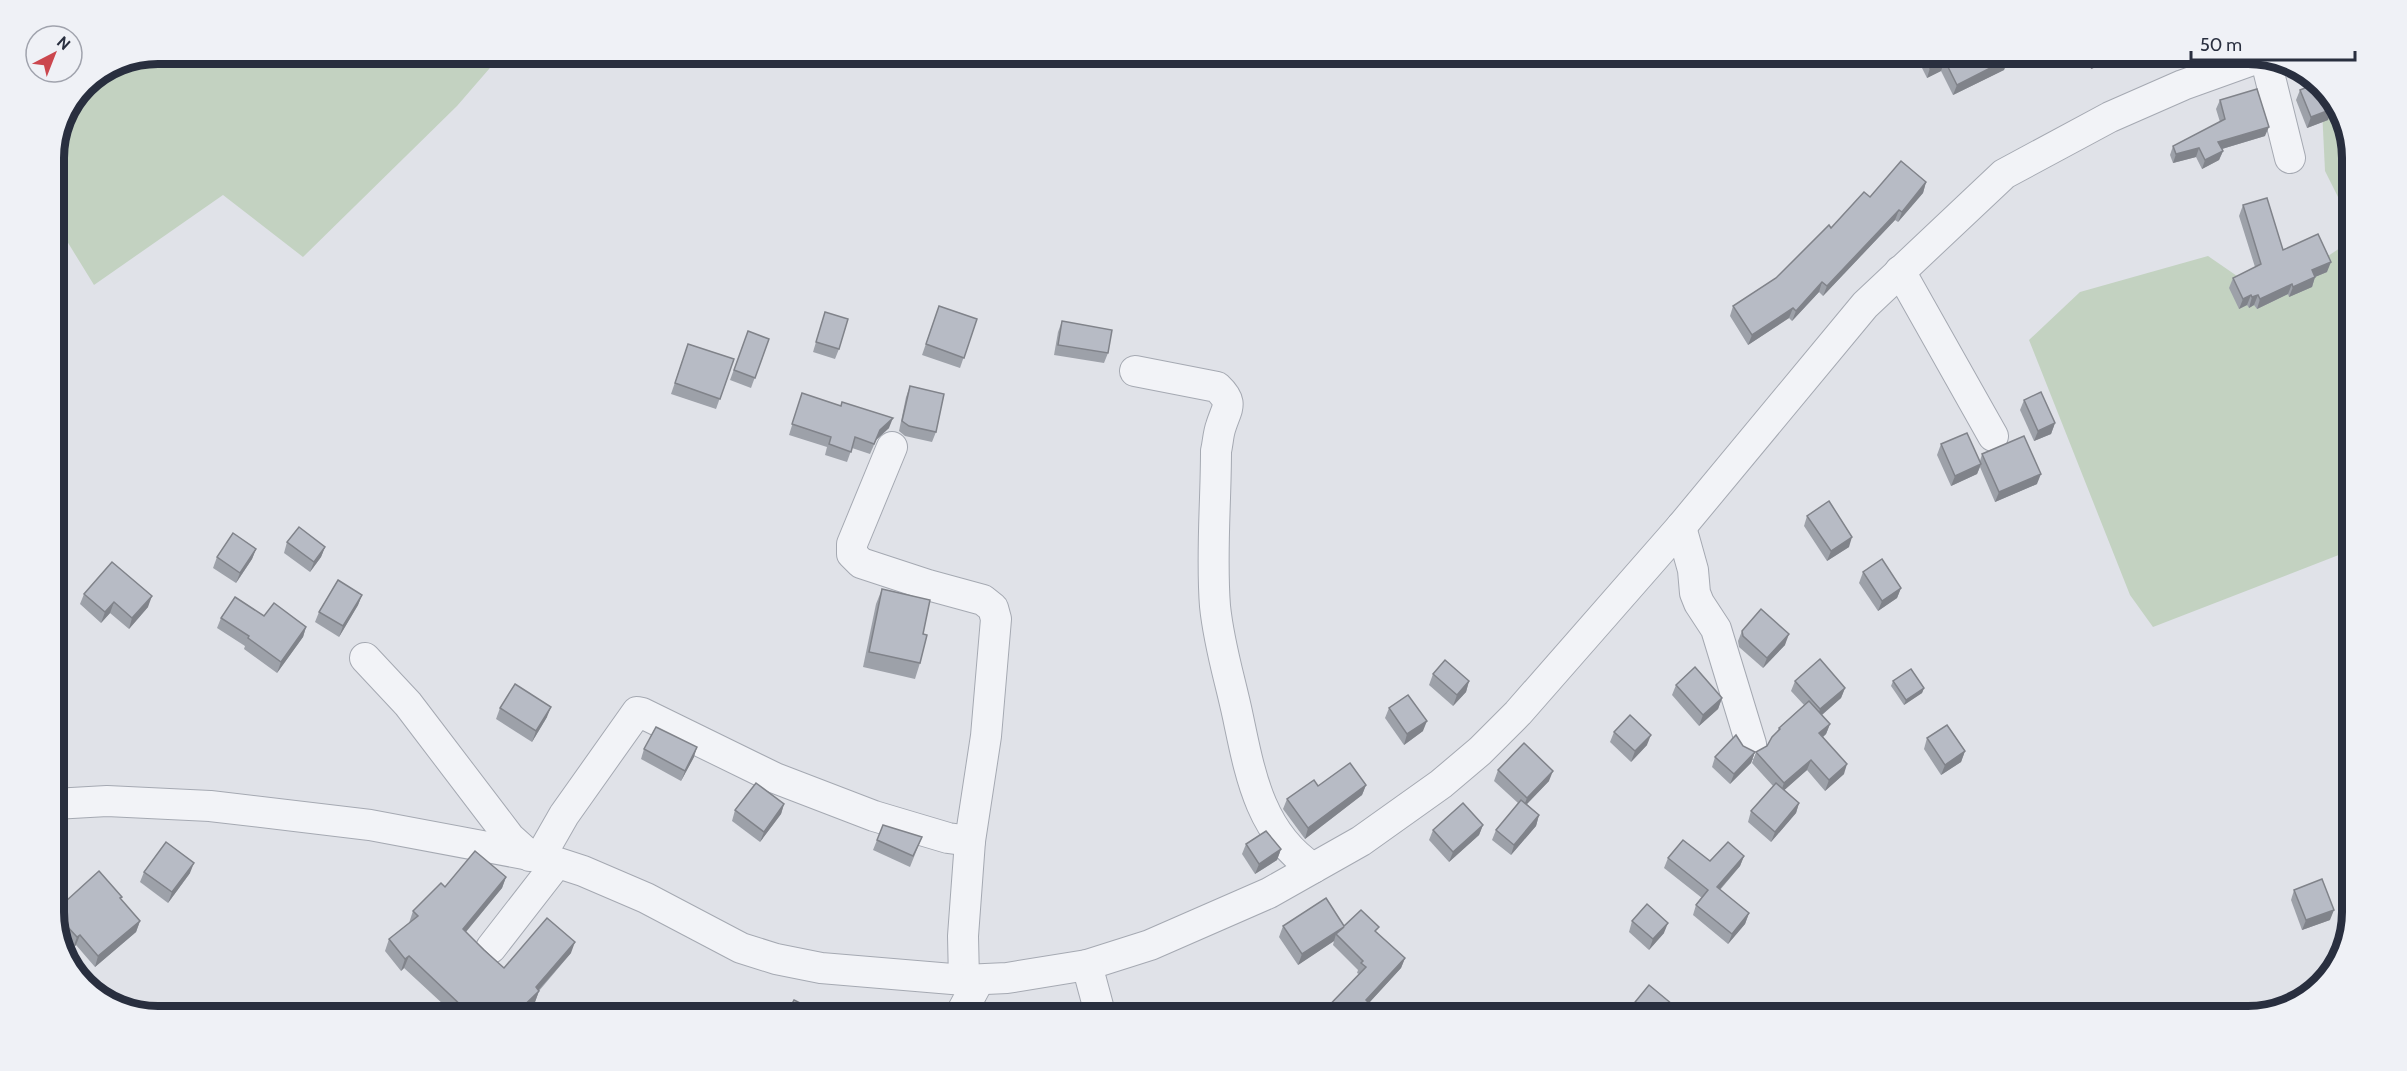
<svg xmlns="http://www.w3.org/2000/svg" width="2407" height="1071" font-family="Cabin,sans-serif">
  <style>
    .green { fill: #c3d2c1 }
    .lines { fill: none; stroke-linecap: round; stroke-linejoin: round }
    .minor-casing { stroke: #a5a9b2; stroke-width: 32 }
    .minor { stroke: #f2f3f7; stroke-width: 30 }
    .wall { fill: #9da1a9 }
    .shaded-wall { fill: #80838a }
    .building { fill: #b7bbc5; stroke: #80838a; stroke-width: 1.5 }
    .rim { fill: none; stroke: #292f3f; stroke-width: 8 }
  </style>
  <rect width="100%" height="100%" fill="#e0e2e8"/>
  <g class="green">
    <polygon points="159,54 502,54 457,106 303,257 223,195 94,285 54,220 54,152 85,84 119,62"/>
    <polygon points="2322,109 2340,116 2353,152 2352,225 2325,171"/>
    <polygon points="2352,240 2349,551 2153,627 2130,595 2029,340 2080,292 2208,256 2253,287 2307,270"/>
  </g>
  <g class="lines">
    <defs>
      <g id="minor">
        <polyline points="2265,57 2290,158"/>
        <polyline points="1900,271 1993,436"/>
        <path d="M1135,371L1217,387C1234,403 1227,407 1221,426C1218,434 1218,443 1216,451C1216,502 1211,555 1215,606C1219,646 1230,679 1238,717C1250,774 1260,833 1313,868"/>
        <polyline points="892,447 852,544 852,554 861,563 928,585 983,600 993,608 996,619 986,736 970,841 963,936 964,980"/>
        <polyline points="1681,527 1693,570 1695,593 1699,603 1716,629 1751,744"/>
        <polyline points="365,658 408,704 510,838 530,856"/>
        <polyline points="54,804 107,801 210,806 370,825 540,857 583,871 646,898 741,948 776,959 821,968 964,980 1007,978 1087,965 1150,945 1269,893 1361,841 1441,784 1480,751 1518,713 1681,527 1865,305 2004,174 2110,117 2183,85 2261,57"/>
        <polyline points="540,857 564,815 637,712 642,713 775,778 874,816 948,838 970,841"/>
        <polyline points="491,948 557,863"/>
        <polyline points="1087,965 1101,1017"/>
        <polyline points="959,1017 979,980"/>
      </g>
    </defs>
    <use href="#minor" class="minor-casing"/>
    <use href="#minor" class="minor"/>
  </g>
  <g class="wall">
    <polygon points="1915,54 2005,54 2008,59 2004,70 1953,95 1941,71 1927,78"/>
    <polygon points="2085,54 2122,54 2121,57 2091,69"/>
    <polygon points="2300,90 2328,120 2307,128 2296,100"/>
    <polygon points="2220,100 2265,136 2222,149 2223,151 2219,160 2202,169 2196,157 2173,163 2170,155 2173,146 2220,122 2216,109"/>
    <polygon points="1926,182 1923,193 1898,222 1895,220 1823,296 1819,292 1792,321 1789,318 1748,345 1730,316 1733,306 1776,278 1831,228 1870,197"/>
    <polygon points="2243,205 2283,250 2327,272 2315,277 2312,287 2289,297 2288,294 2257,309 2254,305 2249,308 2247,305 2239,309 2229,288 2233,278 2255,267 2239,216"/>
    <polygon points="939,306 977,319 960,368 922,355"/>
    <polygon points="825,312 839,349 835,359 813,352"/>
    <polygon points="1062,321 1108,353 1104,363 1054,355 1058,332"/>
    <polygon points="748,331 769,339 751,388 730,380"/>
    <polygon points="688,344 734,359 716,409 671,394"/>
    <polygon points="910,386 936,432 932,442 905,436 899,431 906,397"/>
    <polygon points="802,393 889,428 876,440 870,454 852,448 847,462 825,455 827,447 789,435"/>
    <polygon points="2024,400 2055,423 2051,434 2034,441 2020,410"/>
    <polygon points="1941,444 1980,461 1982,454 2037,484 1995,502 1980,467 1977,474 1951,486 1937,455"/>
    <polygon points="1807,516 1849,547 1827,561 1804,526"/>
    <polygon points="287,542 325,547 321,557 310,572 284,553"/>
    <polygon points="256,549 252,559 236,583 213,568 217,557"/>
    <polygon points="1863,572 1901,588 1897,598 1878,611 1859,583"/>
    <polygon points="882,589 923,634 920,663 915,679 863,667 876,604"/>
    <polygon points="84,594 148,607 129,629 110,613 101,623 80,604"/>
    <polygon points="362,595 358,605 339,637 315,622 319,612"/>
    <polygon points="264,616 306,627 303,637 277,673 244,649 245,646 217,628 221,618"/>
    <polygon points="1742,631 1785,645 1763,668 1739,647 1738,641"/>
    <polygon points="1433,674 1469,681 1466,692 1453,706 1429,685"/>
    <polygon points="1795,681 1845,688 1841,698 1822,715 1830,724 1826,734 1823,737 1844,774 1825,791 1807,770 1784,790 1799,803 1796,813 1771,842 1748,822 1751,811 1773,786 1752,763 1756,752 1767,746 1777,732 1779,728 1804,705 1791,691"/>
    <polygon points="1893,681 1924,688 1922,693 1904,705 1891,686"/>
    <polygon points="1676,685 1722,698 1718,709 1699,726 1672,695"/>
    <polygon points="500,708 547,717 532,742 496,719"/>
    <polygon points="1389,708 1423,731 1404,745 1385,718"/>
    <polygon points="1614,732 1647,745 1631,762 1610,742"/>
    <polygon points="1927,738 1965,751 1961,762 1941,775 1924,749"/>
    <polygon points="644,749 694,757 681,781 641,759"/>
    <polygon points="1755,752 1751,763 1730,784 1712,767 1715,757"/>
    <polygon points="1498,770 1549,781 1527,804 1539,815 1536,826 1511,855 1492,840 1496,830 1518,803 1494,781"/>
    <polygon points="1366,785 1362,795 1305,839 1283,809 1287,799 1318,786"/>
    <polygon points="784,804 781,814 760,842 732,821 735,810"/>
    <polygon points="1483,825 1479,835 1449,862 1429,840 1433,830"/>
    <polygon points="922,837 910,867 873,850 877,840"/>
    <polygon points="1246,844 1281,849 1277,860 1255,874 1242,854"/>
    <polygon points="1744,856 1740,866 1720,890 1749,913 1745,924 1728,944 1693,915 1696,905 1702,898 1664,868 1668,858 1710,861"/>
    <polygon points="144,872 190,873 168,903 140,882"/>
    <polygon points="506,877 502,888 466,932 504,968 571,953 539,991 535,1002 520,1017 457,1017 404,968 401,971 385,951 389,939 409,923 413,911 445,887"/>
    <polygon points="2294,890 2330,920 2302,930 2291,900"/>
    <polygon points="121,900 140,921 136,932 95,967 76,945 73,948 59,932 54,919 54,912"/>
    <polygon points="1632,921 1664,933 1649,950 1629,932"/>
    <polygon points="1283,926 1344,926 1377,933 1405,958 1401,968 1368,1004 1365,1013 1361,1017 1318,1017 1359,974 1357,973 1358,970 1333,945 1334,941 1298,965 1279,937"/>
    <polygon points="1678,1009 1675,1017 1625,1017 1627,1012"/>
  </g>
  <g class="shaded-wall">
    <polygon points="2107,54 2122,54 2121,57 2091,69 2095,59"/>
    <polygon points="2008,59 2004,70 1953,95 1957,85"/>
    <polygon points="1945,61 1941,71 1927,78 1930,68"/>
    <polygon points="2332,109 2328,120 2307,128 2311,117"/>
    <polygon points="2269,127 2265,136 2215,151 2218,142"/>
    <polygon points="2199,148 2196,157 2173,163 2176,154"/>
    <polygon points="2223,151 2219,160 2202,169 2205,160"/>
    <polygon points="1926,182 1923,193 1898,222 1902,212"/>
    <polygon points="1899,210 1895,220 1823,296 1827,286"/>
    <polygon points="2331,262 2327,272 2315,277 2312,287 2289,297 2293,287 2312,270"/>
    <polygon points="1822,282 1819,292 1792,321 1796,311"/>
    <polygon points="2292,284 2288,294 2257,309 2260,299"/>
    <polygon points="2251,295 2247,305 2239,309 2243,299"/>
    <polygon points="2258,295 2254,305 2249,308 2252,297"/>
    <polygon points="1793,308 1789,318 1748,345 1752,335"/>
    <polygon points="893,418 889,428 876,440 870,454 880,430"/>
    <polygon points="2055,423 2051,434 2034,441 2038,431"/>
    <polygon points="1981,464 1977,474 1951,486 1955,476"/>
    <polygon points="2041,474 2037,484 1995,502 1999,492"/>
    <polygon points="1852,537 1849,547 1827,561 1831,551"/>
    <polygon points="325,547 321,557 310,572 314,562"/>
    <polygon points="256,549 252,559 236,583 240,573"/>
    <polygon points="1901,588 1897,598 1878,611 1882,601"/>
    <polygon points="362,595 358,605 339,637 343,626"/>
    <polygon points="152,596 148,607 129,629 132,618"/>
    <polygon points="114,602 110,613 101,623 105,612"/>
    <polygon points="306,627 303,637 277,673 281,662"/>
    <polygon points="1789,634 1785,645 1763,668 1767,658"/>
    <polygon points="1469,681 1466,692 1453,706 1457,695"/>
    <polygon points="1845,688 1841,698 1817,719 1820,709"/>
    <polygon points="1924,688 1922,693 1904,705 1906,700"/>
    <polygon points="1722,698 1718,709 1699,726 1703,715"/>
    <polygon points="551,707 547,717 532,742 536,731"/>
    <polygon points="1427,721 1423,731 1404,745 1407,734"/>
    <polygon points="1830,724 1826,734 1816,743 1819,733"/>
    <polygon points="1651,735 1647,745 1631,762 1635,751"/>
    <polygon points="697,747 694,757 681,781 685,771"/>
    <polygon points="1965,751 1961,762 1941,775 1945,765"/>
    <polygon points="1755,752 1751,763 1730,784 1734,774"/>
    <polygon points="1811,760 1807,770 1780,794 1784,783"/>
    <polygon points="1847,764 1844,774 1825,791 1829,780"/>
    <polygon points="1553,771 1549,781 1523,808 1527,798"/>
    <polygon points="1366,785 1362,795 1305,839 1308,828"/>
    <polygon points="1799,803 1796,813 1771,842 1775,832"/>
    <polygon points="784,804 781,814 760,842 764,832"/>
    <polygon points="1539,815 1536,826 1511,855 1514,845"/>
    <polygon points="1483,825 1479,835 1449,862 1453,852"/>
    <polygon points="1281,849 1277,860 1255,874 1259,864"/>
    <polygon points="1744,856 1740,866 1713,897 1717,887"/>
    <polygon points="194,863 190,873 168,903 172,892"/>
    <polygon points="506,877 502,888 459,940 463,929"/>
    <polygon points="2334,910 2330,920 2302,930 2306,920"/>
    <polygon points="1749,913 1745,924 1728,944 1732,934"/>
    <polygon points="140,921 136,932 95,967 98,956"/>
    <polygon points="1668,923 1664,933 1649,950 1653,939"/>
    <polygon points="1344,927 1336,934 1334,941 1298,965 1302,954"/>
    <polygon points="80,935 76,945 73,948 77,937"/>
    <polygon points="575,942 571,953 535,994 539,991 535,1002 520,1017 512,1017 536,987"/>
    <polygon points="409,956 404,968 401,971 405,959"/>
    <polygon points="1405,958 1401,968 1368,1004 1365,1013 1361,1017 1355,1017 1366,1000"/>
  </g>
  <g class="building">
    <polygon points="1924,54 2005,54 2008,59 1957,85 1945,61 1930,68"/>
    <polygon points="2093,54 2107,54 2095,59"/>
    <polygon points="2315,84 2325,92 2332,109 2311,117 2300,90"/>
    <polygon points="2257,89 2269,127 2218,142 2223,151 2205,160 2199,148 2176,154 2173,146 2225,119 2220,100"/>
    <polygon points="1901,161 1926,182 1902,212 1899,210 1827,286 1822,282 1796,311 1793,308 1752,335 1733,306 1776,278 1829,225 1831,228 1864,192 1870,197"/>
    <polygon points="2267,198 2283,250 2318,234 2331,262 2312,270 2315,277 2293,287 2292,284 2260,299 2258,295 2252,297 2251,295 2243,299 2233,278 2261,264 2243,205"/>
    <polygon points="939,306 977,319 964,358 926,344"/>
    <polygon points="825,312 848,319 839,349 816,342"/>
    <polygon points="1062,321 1112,330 1108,353 1058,345"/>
    <polygon points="748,331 769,339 755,378 734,370"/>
    <polygon points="688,344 734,359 720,399 675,383"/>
    <polygon points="910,386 944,394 936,432 909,426 902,421"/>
    <polygon points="2041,392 2055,423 2038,431 2024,400"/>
    <polygon points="802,393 841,406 842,402 893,418 880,430 874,444 855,437 851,452 829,444 831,437 792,424"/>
    <polygon points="1967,433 1981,464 1955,476 1941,444"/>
    <polygon points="2024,436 2041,474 1999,492 1982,454"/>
    <polygon points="1829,501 1852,537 1831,551 1807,516"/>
    <polygon points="299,527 325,547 314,562 287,542"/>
    <polygon points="233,533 256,549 240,573 217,557"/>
    <polygon points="1882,559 1901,588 1882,601 1863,572"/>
    <polygon points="112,562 152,596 132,618 114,602 105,612 84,594"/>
    <polygon points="338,580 362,595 343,626 319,612"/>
    <polygon points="882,589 930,600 923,634 927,635 920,663 869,652"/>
    <polygon points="235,597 264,616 274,603 306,627 281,662 248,638 249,636 221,618"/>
    <polygon points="1761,609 1789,634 1767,658 1743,636 1742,631"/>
    <polygon points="1820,659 1845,688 1820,709 1795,681"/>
    <polygon points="1445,660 1469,681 1457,695 1433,674"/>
    <polygon points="1695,667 1722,698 1703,715 1676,685"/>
    <polygon points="1911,669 1924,688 1906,700 1893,681"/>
    <polygon points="515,684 551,707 536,731 500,708"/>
    <polygon points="1408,695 1427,721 1407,734 1389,708"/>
    <polygon points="1809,701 1830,724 1819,733 1847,764 1829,780 1811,760 1784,783 1756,752 1767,746 1772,737 1780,729 1779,728"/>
    <polygon points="1630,715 1651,735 1635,751 1614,732"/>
    <polygon points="1947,725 1965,751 1945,765 1927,738"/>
    <polygon points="656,727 697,747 685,771 644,749"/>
    <polygon points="1736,735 1743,746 1755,752 1734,774 1715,757"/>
    <polygon points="1524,743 1553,771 1527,798 1498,770"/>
    <polygon points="1350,763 1366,785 1308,828 1287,799 1314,780 1318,786"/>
    <polygon points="756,783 784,804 764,832 735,810"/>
    <polygon points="1776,783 1799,803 1775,832 1751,811"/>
    <polygon points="1521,800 1539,815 1514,845 1496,830"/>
    <polygon points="1463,803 1483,825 1453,852 1433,830"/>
    <polygon points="883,825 922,837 913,856 877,840"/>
    <polygon points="1266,831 1281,849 1259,864 1246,844"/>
    <polygon points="1683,840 1710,861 1728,842 1744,856 1717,887 1749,913 1732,934 1696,905 1708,890 1668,858"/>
    <polygon points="166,842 194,863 172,892 144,872"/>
    <polygon points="475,851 506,877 463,929 484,950 504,968 547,918 575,942 536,987 539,991 512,1017 461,1017 468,1012 409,956 405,959 389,939 418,916 413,911 441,883 445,887"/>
    <polygon points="99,871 122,897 120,898 140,921 98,956 80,935 77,937 54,912"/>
    <polygon points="2322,879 2334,910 2306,920 2294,890"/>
    <polygon points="1326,898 1344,926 1361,910 1379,927 1375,931 1405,958 1366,1000 1369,1003 1355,1017 1318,1017 1366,967 1361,963 1363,961 1336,934 1344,927 1302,954 1283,926"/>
    <polygon points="1647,904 1668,923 1653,939 1632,921"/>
    <polygon points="1649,985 1678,1009 1671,1017 1633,1017 1627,1012"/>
    <polygon points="794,1000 824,1015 823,1017 785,1017"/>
  </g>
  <path d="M0 0H2407V1071H0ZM158 64H2248A94 94 0 0 1 2342 158V912A94 94 0 0 1 2248 1006H158A94 94 0 0 1 64 912V158A94 94 0 0 1 158 64Z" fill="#eff1f6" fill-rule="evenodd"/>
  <path class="rim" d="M158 64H2248A94 94 0 0 1 2342 158V912A94 94 0 0 1 2248 1006H158A94 94 0 0 1 64 912V158A94 94 0 0 1 158 64Z"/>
  <g transform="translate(54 54) rotate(42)"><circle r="28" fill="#eff1f6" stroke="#a0a3ad" stroke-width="1.5"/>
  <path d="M0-4.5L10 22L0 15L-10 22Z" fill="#cb474e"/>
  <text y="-9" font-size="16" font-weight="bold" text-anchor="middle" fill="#292f3f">N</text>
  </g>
  <path d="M2191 51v9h164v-9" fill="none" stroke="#292f3f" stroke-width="3"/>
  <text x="2200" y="51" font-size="18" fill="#292f3f" stroke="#eff1f6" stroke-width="4.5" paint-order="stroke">50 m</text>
</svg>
